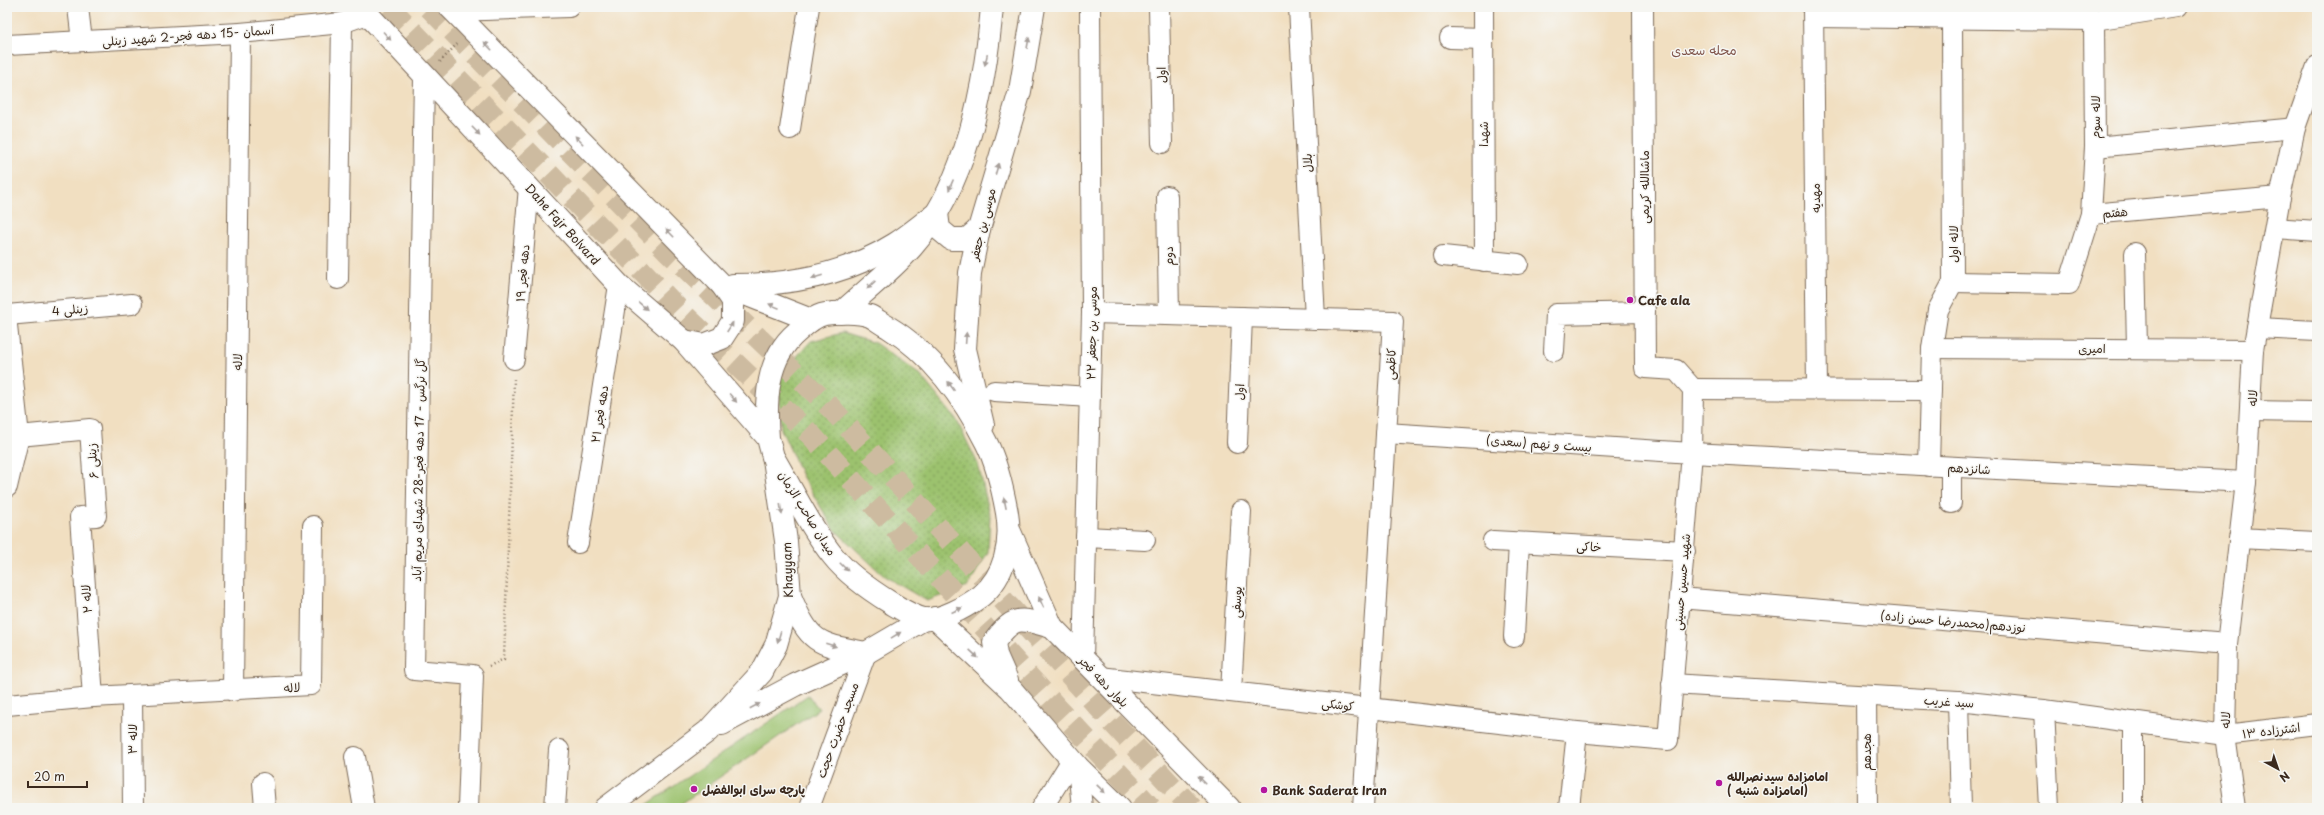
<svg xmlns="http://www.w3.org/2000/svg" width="2324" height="815" font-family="'Playpen Sans','Playpen Sans Arabic',sans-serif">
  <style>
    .grass { fill: url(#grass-dots); stroke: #6c7646 }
    .green { fill: #9cc26e; stroke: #6c7646 }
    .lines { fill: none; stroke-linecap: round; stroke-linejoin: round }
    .primary-tunnel { stroke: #cdbba0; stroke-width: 22; stroke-dasharray: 22 11; stroke-linecap: butt }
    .street-casing { stroke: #7b6957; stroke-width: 22 }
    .secondary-casing { stroke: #7b6957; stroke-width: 24 }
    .primary-casing { stroke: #7b6957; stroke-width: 24 }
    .path { stroke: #7b6957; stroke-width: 2.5; stroke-dasharray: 1 3; stroke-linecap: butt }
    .street { stroke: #fff; stroke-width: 20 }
    .secondary { stroke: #fff; stroke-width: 22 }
    .primary { stroke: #fff; stroke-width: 22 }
    .oneway { fill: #a79f9a }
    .poi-dot { fill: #b5179e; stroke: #f6f6f2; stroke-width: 1.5 }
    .labels { text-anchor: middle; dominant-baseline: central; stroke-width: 3; stroke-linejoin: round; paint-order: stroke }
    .street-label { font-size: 12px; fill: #3b2a1e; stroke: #f6f6f2 }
    .poi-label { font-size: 12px; font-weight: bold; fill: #3b2a1e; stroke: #f6f6f2; text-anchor: start }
    .neighbourhood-label { font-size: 13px; fill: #7f544a; stroke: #f6f6f2 }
  </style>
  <defs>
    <pattern id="grass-dots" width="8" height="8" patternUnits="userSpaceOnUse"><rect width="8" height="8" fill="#9cc26e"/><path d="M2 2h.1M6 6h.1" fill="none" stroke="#809e5a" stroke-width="1.8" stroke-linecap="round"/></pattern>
  </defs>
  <rect width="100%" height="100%" fill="#f6f6f2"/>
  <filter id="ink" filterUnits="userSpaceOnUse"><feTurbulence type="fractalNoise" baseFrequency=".025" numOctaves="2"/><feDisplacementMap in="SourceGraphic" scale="8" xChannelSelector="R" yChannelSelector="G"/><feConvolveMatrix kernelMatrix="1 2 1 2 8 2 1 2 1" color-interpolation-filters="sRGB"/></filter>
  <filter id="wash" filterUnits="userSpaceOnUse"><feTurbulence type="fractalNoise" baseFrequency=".012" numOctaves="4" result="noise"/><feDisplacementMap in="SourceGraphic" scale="16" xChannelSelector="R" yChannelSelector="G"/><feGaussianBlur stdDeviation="0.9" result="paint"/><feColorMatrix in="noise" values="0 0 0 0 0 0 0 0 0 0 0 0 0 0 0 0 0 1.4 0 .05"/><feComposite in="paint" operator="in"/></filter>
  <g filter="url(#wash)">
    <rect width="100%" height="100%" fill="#f1dfc1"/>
    <polygon class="grass" points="842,333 875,343 920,375 956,419 978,464 990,515 988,552 968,586 927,601 884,576 834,529 802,476 781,429 779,376 811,341"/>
    <polygon class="green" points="808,695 819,709 675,808 642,808"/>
  </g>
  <g filter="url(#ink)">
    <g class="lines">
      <g class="primary-tunnel">
        <polyline points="389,7 682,313 811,435 1058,709 1151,808"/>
        <polyline points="429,7 668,251 831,408 1114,724 1192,808"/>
      </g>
      <defs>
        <g id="street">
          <polyline points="78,7 82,41"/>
          <polyline points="1159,7 1162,143"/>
          <polyline points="1299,7 1315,319"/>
          <polyline points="1483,7 1484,261"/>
          <polyline points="1813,7 1817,389"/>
          <polyline points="454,11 569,7"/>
          <polyline points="1814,17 2094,20 2176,7"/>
          <polyline points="1450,38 1483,39"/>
          <polyline points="7,45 240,33 342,23 367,14"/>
          <polyline points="424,77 414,670 473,675 468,808"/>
          <polyline points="790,129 809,7"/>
          <polyline points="2095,147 2295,128"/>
          <polyline points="1167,196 1169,315"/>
          <polyline points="2091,214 2095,147 2094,20"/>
          <polyline points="2275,228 2317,231"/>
          <polyline points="2135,253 2137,348"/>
          <polyline points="1443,256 1518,264"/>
          <polyline points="338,279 342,23"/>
          <polyline points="1953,282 2069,284 2091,214 2280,197"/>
          <polyline points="1092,313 1393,321 1363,808"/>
          <polyline points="7,315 132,304"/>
          <polyline points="7,325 19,436 7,487"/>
          <polyline points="2257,328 2317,331"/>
          <polyline points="1932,348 2253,350"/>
          <polyline points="1554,351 1556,314 1645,312"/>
          <polyline points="514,359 529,187"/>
          <polyline points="1693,389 1931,390"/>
          <polyline points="994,391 1090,397"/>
          <polyline points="2251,411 2317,412"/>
          <polyline points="1386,433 1692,453 2246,482"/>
          <polyline points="19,436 90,429 96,516 80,517 93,697"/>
          <polyline points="1237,443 1242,317"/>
          <polyline points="1929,466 1932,348 1938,310 1953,282 1952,18"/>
          <polyline points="1951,503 1951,467"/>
          <polyline points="1086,537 1145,540"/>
          <polyline points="2239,538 2317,542"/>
          <polyline points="1493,541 1685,551"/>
          <polyline points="578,543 619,285"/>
          <polyline points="1680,598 2227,644"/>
          <polyline points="1514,637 1519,543"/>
          <polyline points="1083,659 1092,313 1090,7"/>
          <polyline points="1100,677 1577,732 1668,740 1692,453 1693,389 1676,370 1645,368 1643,7"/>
          <polyline points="1672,684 1958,701 2044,710 2225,735 2317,724"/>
          <polyline points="233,691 240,33"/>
          <polyline points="1231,692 1241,511"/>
          <polyline points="132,695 133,808"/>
          <polyline points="1866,696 1867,808"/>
          <polyline points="1958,701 1961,808"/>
          <polyline points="7,705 93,697 311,685 313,526"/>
          <polyline points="2044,710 2049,808"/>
          <polyline points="355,757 364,808"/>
          <polyline points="1078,767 1082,808"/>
          <polyline points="263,783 265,808"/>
          <polyline points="555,808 559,750"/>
          <polyline points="809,808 866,653"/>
          <polyline points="1042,808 1072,760"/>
          <polyline points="1569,808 1577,732"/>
          <polyline points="2133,808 2133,722"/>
          <polyline points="2235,808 2225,735 2227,644 2246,482 2253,350 2280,197 2295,128 2317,66"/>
        </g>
        <g id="secondary">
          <path d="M790,596C810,644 817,644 866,653"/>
          <polyline points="722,724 795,685 866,653 924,619"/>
          <polyline points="606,808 708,731 762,672 776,645 790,596 786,541 774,459"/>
        </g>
        <g id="primary">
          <path d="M361,7L619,285L684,341L768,438L773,457C791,487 811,529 833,556C848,575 870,590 891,603C901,609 913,617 924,619C942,621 967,606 981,596C1005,576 1012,543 1007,513C1003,491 997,463 986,442C964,398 931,353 888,327C882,324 876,319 870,316C859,312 837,312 825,314C814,316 805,325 797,332C766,358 765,401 768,438"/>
          <polyline points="450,7 722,285 811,320"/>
          <path d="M733,285C790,285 846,275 895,244C909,235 923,223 937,213L939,229L951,239H967L979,229"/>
          <path d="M841,313C864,292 891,271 912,247C967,185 985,88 992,7"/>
          <polyline points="684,341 704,345 722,338 733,321 733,301 722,285"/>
          <polyline points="983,425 965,349 970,273 979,229 1020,91 1034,7"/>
          <polyline points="1010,532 1052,627 1229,808"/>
          <polyline points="935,618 1011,689 1078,767 1120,808"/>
          <path d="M1007,680L996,655L994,642C1016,613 1020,619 1052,627"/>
        </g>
      </defs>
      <use href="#street" class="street-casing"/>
      <use href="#secondary" class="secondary-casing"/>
      <use href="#primary" class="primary-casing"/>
      <g class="path">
        <polyline points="440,62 457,44"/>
        <polyline points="489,666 504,659 514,379"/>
      </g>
      <use href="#street" class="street"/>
      <use href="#secondary" class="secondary"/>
      <use href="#primary" class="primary"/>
    </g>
    <defs><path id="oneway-solid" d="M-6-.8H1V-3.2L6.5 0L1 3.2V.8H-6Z"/></defs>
    <g class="oneway">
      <use href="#oneway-solid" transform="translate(387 36) rotate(48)"/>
      <use href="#oneway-solid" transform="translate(1028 43) rotate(-80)"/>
      <use href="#oneway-solid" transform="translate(488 46) rotate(-134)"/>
      <use href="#oneway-solid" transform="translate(986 60) rotate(103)"/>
      <use href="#oneway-solid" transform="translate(476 131) rotate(46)"/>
      <use href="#oneway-solid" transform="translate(579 140) rotate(-134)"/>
      <use href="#oneway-solid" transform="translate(997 169) rotate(-73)"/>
      <use href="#oneway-solid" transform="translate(951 185) rotate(113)"/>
      <use href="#oneway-solid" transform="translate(670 233) rotate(-134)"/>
      <use href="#oneway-solid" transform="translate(817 277) rotate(163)"/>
      <use href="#oneway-solid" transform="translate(871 285) rotate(137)"/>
      <use href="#oneway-solid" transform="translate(643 306) rotate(41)"/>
      <use href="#oneway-solid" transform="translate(774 306) rotate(-158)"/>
      <use href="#oneway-solid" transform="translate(730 327) rotate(-57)"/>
      <use href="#oneway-solid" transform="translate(966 338) rotate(-86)"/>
      <use href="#oneway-solid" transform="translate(951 386) rotate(-125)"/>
      <use href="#oneway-solid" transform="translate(733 398) rotate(49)"/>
      <use href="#oneway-solid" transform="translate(1005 503) rotate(-101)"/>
      <use href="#oneway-solid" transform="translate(781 509) rotate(82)"/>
      <use href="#oneway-solid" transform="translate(844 567) rotate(45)"/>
      <use href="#oneway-solid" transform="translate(1041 602) rotate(-114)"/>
      <use href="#oneway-solid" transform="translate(957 610) rotate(-24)"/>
      <use href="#oneway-solid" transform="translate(896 635) rotate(-31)"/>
      <use href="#oneway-solid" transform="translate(779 637) rotate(106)"/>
      <use href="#oneway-solid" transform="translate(831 645) rotate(18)"/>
      <use href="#oneway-solid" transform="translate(974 654) rotate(43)"/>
      <use href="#oneway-solid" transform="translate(755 706) rotate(-28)"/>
      <use href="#oneway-solid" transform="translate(1202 780) rotate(-135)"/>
      <use href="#oneway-solid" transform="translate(1101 789) rotate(44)"/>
    </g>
  </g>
  <g class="poi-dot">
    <circle cx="1630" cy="300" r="4"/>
    <circle cx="1719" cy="783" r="4"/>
    <circle cx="694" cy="789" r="4"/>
    <circle cx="1264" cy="790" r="4"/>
  </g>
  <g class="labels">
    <g class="street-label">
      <text transform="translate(188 35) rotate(-4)">آسمان -15 دهه فجر-2 شهید زینلی</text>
      <text transform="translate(1161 75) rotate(-92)">اول</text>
      <text transform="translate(2095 117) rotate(-90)">لاله سوم</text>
      <text transform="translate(1483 134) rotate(-90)">شهدا</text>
      <text transform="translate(1307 163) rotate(-93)">بلال</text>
      <text transform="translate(1644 187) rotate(-90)">ماشاالله کریمی</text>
      <text transform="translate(1815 198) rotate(-91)">مهدیه</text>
      <text transform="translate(2115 212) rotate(-5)">هفتم</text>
      <text transform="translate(563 224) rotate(48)">Dahe Fajr Bolvard</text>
      <text transform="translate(982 224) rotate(-76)">موسی بن جعفر</text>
      <text transform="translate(1953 244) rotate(-90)">لاله اول</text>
      <text transform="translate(1168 256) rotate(-91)">دوم</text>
      <text transform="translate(522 273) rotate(-85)">دهه فجر ۱۹</text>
      <text transform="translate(70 309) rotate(-5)">زینلی 4</text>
      <text transform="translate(1091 333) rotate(-89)">موسی بن جعفر ۲۲</text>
      <text x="2092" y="348">امیری</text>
      <text transform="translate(237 362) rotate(-89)">لاله</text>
      <text transform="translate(1390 364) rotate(-87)">کاظمی</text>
      <text transform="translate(1239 392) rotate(-88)">اول</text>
      <text transform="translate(2252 398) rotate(-88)">لاله</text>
      <text transform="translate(599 414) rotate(-81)">دهه فجر ۲۱</text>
      <text transform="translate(1539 443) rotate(4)">بیست و نهم (سعدی)</text>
      <text transform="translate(92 461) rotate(-94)">زینلی ۶</text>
      <text transform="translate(1969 468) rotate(3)">شانزدهم</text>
      <text transform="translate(418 470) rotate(-89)">گل نرگس - 17 دهه فجر-28 شهدای مریم آباد</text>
      <text transform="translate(808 513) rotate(58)">میدان صاحب الزمان</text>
      <text transform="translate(1589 546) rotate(3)">خاکی</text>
      <text transform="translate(787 570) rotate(-92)">Khayyam</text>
      <text transform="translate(1681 582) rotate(-85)">شهید حسین حسینی</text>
      <text transform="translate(86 599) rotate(-94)">لاله ۲</text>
      <text transform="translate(1236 602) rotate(-87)">یوسفی</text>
      <text transform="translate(1953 621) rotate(5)">نوزدهم(محمدرضا حسن زاده)</text>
      <text transform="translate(1104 681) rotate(46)">بلوار دهه فجر</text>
      <text transform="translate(292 687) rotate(-4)">لاله</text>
      <text transform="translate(1949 701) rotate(4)">سید غریب</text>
      <text transform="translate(1338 704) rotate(7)">کوشکی</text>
      <text transform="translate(2225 720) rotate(-89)">لاله</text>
      <text transform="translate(837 730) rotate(-70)">مسجد حضرت حجت</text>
      <text transform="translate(2271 730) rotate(-7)">اشترزاده ۱۳</text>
      <text transform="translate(132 739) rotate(-90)">لاله ۳</text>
      <text transform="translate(1866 752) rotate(-90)">هجدهم</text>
    </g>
    <g class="poi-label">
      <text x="1638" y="300">Cafe ala</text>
      <text x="1727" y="776">امامزاده سیدنصرالله<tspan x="1727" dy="14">( امامزاده شنبه)</tspan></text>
      <text x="702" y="789">پارچه سرای ابوالفضل</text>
      <text x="1272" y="790">Bank Saderat Iran</text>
    </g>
    <g class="neighbourhood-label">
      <text x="1704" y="49">محله سعدی</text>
    </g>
  </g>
  <rect width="2324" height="815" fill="none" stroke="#f6f6f2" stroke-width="24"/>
  <g transform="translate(2278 769) rotate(140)" stroke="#f6f6f2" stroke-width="3" paint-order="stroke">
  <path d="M0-3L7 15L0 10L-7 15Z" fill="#3b2a1e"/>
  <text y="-6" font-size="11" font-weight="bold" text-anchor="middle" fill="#3b2a1e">N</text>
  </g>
  <path d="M28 781v6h59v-6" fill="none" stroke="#3b2a1e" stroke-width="2"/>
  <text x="34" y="781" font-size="12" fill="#3b2a1e" stroke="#f6f6f2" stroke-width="3" paint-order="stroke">20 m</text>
</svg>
